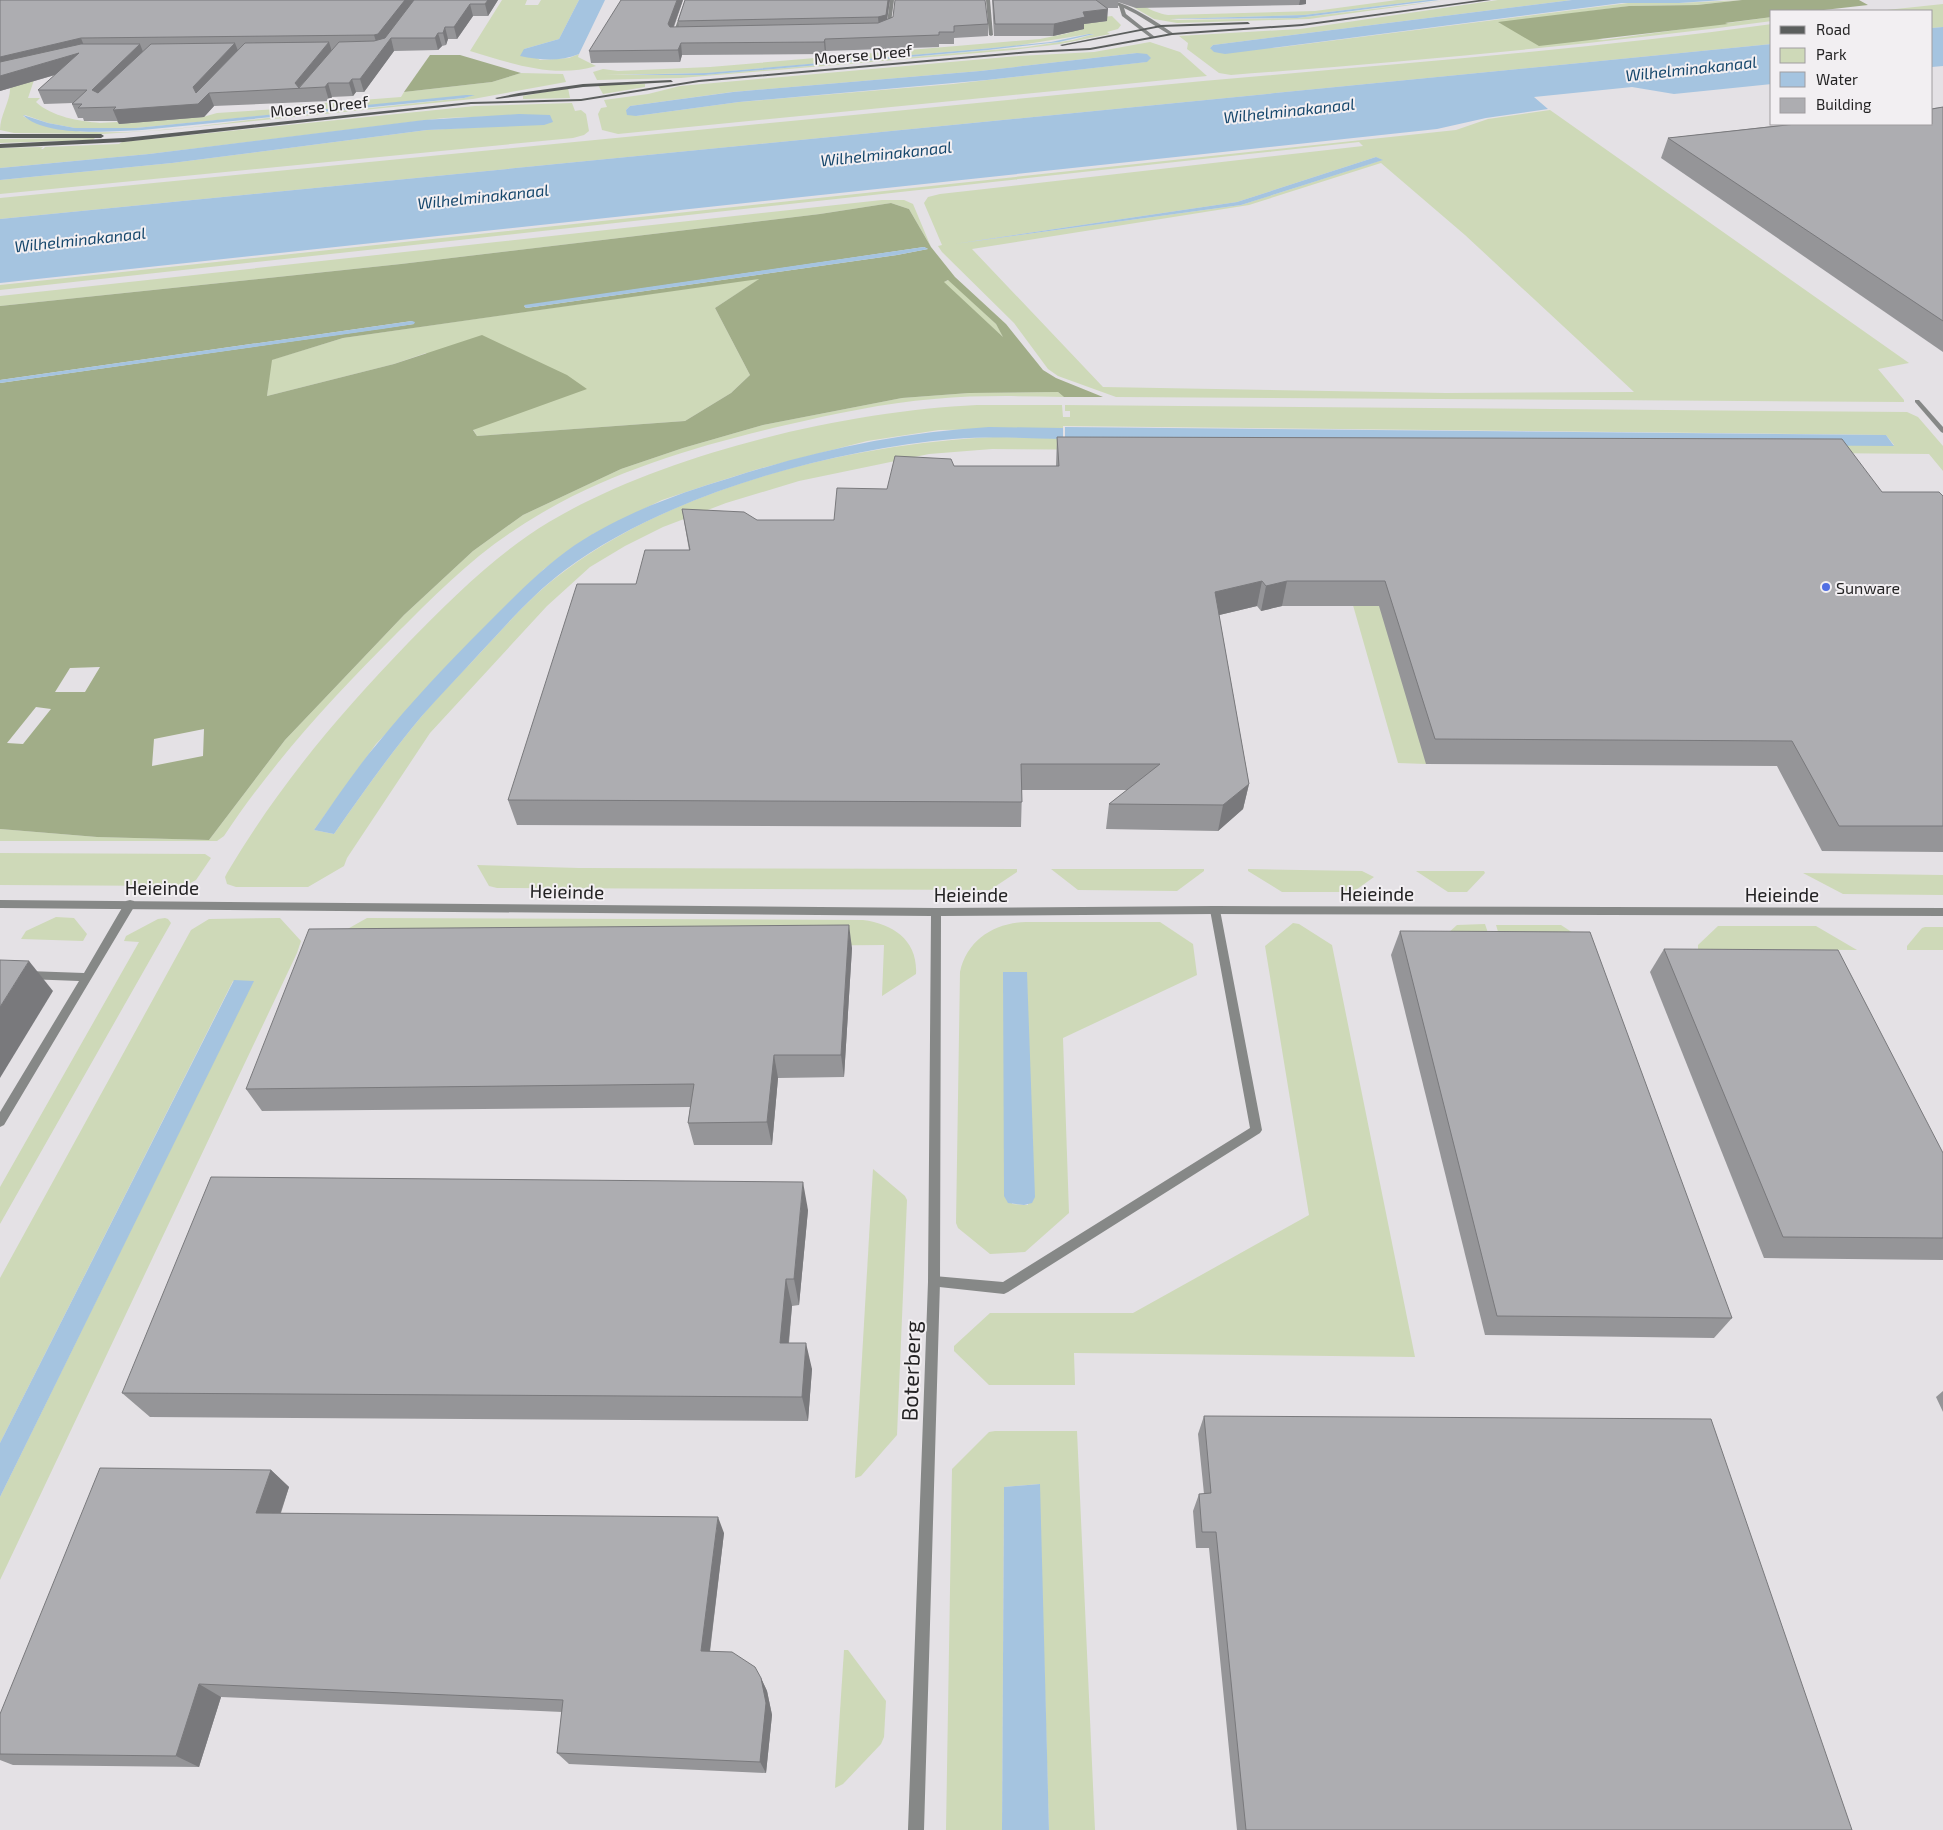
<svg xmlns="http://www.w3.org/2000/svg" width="1943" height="1830" font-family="'Exo 2',sans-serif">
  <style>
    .green { fill: #ced9b8; fill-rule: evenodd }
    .forest { fill: #a1ad88; fill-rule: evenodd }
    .water { fill: #a5c4e0 }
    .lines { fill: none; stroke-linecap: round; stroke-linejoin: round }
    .lane { fill: #868887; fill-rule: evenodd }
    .street { fill: #868887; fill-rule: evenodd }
    .secondary { fill: #5b5e5d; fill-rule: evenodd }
    .wall { fill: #959598 }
    .shaded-wall { fill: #79797c }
    .building { fill: #adadb1; stroke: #79797c }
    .poi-dot { fill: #506ee3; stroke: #f2eff2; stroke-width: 2 }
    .labels { text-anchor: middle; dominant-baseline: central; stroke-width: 4; stroke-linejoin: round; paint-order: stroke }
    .far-street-label { font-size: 16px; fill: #242324; stroke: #f2eff2 }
    .far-water-label { font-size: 16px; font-style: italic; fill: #16476c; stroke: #f2eff2 }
    .far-poi-label { font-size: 16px; fill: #242324; stroke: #f2eff2; text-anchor: start }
    .street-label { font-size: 19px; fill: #242324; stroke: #f2eff2 }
    .near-street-label { font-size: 22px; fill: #242324; stroke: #f2eff2 }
  </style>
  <rect width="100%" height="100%" fill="#e4e1e5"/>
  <g class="green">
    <path d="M502,0H527L525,5H538L541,0H579L559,39L524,49L540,60L569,58L579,54L578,57L596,66C554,79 510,63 470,51Z"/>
    <path d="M1121,0C1139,0 1151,13 1168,15L1315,11L1397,0H1428L1304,15L1170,19L1178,20L1297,18L1448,0L1309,19L1177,23L1154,19Z"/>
    <path d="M1498,0H1572L1213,45L1210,48H1274L1628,3H1679L1742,0L1697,5L1629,6L1499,23L1603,40L1772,17V21C1592,45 1412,61 1231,75L1219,73L1187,49L1188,43L1179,36L1300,29Z"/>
    <polygon points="1943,4 1943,27 1932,28 1932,11 1877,11"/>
    <path d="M1112,16L1121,25L1118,29L1107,32L1110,34L1060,44L1013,50L681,78L597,80L593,72L603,69L618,71L710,67L1040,39L1069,33L1085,23L1106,21L1103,17ZM1089,34H1094L1073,40L1027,47L704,75H605L707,73L1014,46Z"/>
    <path d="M1772,24V44L0,219V198C380,161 760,124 1140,87C1351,67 1562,53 1772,24Z"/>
    <path d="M1150,42L1180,52L1207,76L618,134L602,130L598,114L601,108L607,107L604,100L648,94L680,86L1018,56L1094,52ZM1137,53L1146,62L953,84L739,102L636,116L626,110L630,106L732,92L980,71Z"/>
    <path d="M521,73L563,74L566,82L473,99L165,130L101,134L14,133L0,130C0,115 11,100 10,87L35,77L28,98H40L36,102C52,117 79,121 100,123L203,117L217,113L294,108L297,105L401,97L404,92L492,82ZM473,95L464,98C398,105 333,112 267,118C208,124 72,148 23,116L25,115L48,123L75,128H136Z"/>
    <polygon points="645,84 645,87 603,94 598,85"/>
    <polygon points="568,88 570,98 523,99 523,96"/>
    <polygon points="572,103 575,111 581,110 586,114 589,131 584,135 573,138 0,194 0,180 172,163 427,130 519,125 532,115 444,118 149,154 0,168 0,148 43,147 41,149 43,149 45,147 119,144 122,142 475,106"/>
    <path d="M1550,110L1909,363L1878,369L1904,400V402L1116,397L1058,376L1048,369L1014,323L942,252L938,246L942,245L924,203L928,197L940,194L1363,146L1359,142L0,290V285L1456,130L1488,119ZM1376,157L1382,160L1241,205L954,244L1237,202ZM1381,163L1465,235L1634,392L1446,393L1103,387L972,249L1249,205Z"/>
    <polygon points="95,138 93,140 0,143 0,139"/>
    <polygon points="882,200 904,200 913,204 931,247 909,209 891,203 820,214 401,264 0,306 0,296"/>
    <polygon points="761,278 715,308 750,375 731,393 685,421 477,436 426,353 394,364 267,396 271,360 343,338"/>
    <polygon points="949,280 996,324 1004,338 943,282"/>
    <path d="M1058,392L1064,397C1020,396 977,395 934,399C884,403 834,414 786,425C692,447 597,475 516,529C471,558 433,597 396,634C333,697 273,762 224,836L217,841H0V829L97,837L209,840L285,740L404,615L473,551L523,515L621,469L683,448L763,425L902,398L969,393Z"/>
    <path d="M977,405H1062L1063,417H1070V411H1065V405L1907,412L1918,417L1943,446V471L1929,454L1818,453L1426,764L1398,763L1309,451L992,449L929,454L799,481L726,503L663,527L625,546L590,567L547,606L430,733L347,858L344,866L308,887H236L227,884L225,877L227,873C280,784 337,717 408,643C451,599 496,554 549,522C663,454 844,411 977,405ZM1063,426L1886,435L1894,445L994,437C852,444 681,485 566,570C534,593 508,623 482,651C462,673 440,694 421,717C390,754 362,794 334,834L314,830L376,744L544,569L593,534L662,500L707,485L758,469L867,441L939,430L1063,428Z"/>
    <polygon points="0,853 205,854 211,858 196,880 185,886 0,885"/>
    <polygon points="477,865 579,868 1017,869 1017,872 990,890 497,888 489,886"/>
    <polygon points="1051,869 1204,869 1204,871 1177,891 1078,890"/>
    <polygon points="1248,869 1362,871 1374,877 1353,892 1282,892 1248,871"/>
    <polygon points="1416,871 1484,871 1485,873 1467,892 1448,892"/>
    <polygon points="1803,873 1943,875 1943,895 1843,894"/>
    <polygon points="56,917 74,918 87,934 83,941 21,939 26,931"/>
    <polygon points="165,918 168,919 171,923 0,1224 0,1187 139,942 124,941 126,936 158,919"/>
    <polygon points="280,918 301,941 297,953 0,1580 0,1497 253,981 233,981 0,1443 0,1278 191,930 209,919"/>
    <path d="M367,918L863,920C894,924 918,941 916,974L882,996L884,945L322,950L328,940Z"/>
    <path d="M1026,922H1160L1193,944L1197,975L1063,1038L1069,1213L1025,1252L990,1254L958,1228L956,1223L960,972C967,940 994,923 1026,922ZM1004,972H1027L1028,1205L1012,1204Z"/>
    <polygon points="1293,923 1299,924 1332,945 1415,1357 1074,1353 1075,1385 989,1385 954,1351 954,1346 990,1313 1133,1313 1309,1215 1265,946"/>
    <polygon points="1485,924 1493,948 1436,944 1457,925"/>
    <polygon points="1496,925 1561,925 1596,948 1503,948"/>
    <polygon points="1718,926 1816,926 1857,950 1698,949 1698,945"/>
    <polygon points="1925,927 1943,927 1943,950 1907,950 1907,946 1922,928"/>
    <polygon points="873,1169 905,1196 907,1200 897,1435 861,1476 855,1478"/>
    <polygon points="995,1431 1077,1431 1095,1830 1049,1830 1039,1484 1004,1487 1002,1830 946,1830 952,1469 989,1432"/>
    <polygon points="844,1650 848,1650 886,1701 884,1737 881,1744 843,1784 835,1788"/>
  </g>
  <g class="forest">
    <polygon points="1742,0 1859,0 1868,5 1815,11 1772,11 1772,17 1725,23 1728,24 1539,46 1498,22 1629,6 1697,5"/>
    <polygon points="430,55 460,55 521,73 492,82 404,92"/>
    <path d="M891,203L909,209L931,247L955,277L1006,324L1043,370L1056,378L1103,397H1064L1058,392L969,393L902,398L763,425L683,448L621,469L523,515L473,551L404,615L285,740L209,840L97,837L0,829V383L414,324L412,321L0,380V306L401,264L820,214ZM924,247L928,249L897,255L526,308L524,306ZM759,279L715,308L750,375L731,393L685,421L477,436L473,430L587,389L567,375L482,335L394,364L267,396L272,360L343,338ZM948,280L996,324L1003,337L944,282ZM100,667L85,692H55L70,668ZM36,707L51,709L23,744L7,743ZM204,729L203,756L152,766L154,739Z"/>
  </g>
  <g class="water">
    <path d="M579,0H605L579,54C560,62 540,60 520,56L524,49L559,39Z"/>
    <polygon points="1428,0 1439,0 1297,18 1170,19 1304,15"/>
    <polygon points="1572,0 1723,0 1679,3 1622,3 1225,54 1214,52 1210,48 1213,45"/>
    <polygon points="1943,27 1943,66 1932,67 1932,28"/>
    <polygon points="1089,34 1094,34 1059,42 988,50 704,75 623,75 706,73 992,48 1051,42"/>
    <polygon points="1772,44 1772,84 1674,94 1632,87 1534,97 1548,109 1486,118 1437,129 0,283 0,219"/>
    <polygon points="1137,53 1147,54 1151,58 1147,62 987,80 739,102 636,116 627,115 626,110 630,106 733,92 980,71"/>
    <path d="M466,95H475L464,98L142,130C112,131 46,138 23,115L48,123L75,128H136Z"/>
    <polygon points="519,114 550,115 553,122 544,125 427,130 172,163 0,180 0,168 149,154 424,120"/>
    <polygon points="1376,157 1383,160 1241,205 954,244 1237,202"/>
    <polygon points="924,247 928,249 897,255 526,308 524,305"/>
    <polygon points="412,321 415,322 414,324 382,329 0,383 0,380"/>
    <path d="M989,427L1063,428V439C1026,438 990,436 953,439C829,450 666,495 565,570C533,594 507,624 480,653C461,674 440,695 421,717C390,754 362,794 334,834L314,830C334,802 354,771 377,744C411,702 448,663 486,625C514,597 542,568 575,545C622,514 676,494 730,478C814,451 900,432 989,427Z"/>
    <polygon points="1065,427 1886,435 1894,446 1065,440"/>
    <polygon points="1003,972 1027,972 1035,1197 1032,1203 1024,1205 1008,1203 1004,1196"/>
    <polygon points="234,980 254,981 0,1497 0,1443"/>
    <polygon points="1040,1484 1049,1830 1002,1830 1004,1487"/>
  </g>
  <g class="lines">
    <g class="lane">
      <polygon points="130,900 134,901 135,904 134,907 4,1125 0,1127 0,1112 79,981 0,978 0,970 84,973 126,901"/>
      <polygon points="1215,906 1220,910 1262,1130 1260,1133 1008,1292 1004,1294 930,1286 928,1282 930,1278 934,1276 1003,1282 1250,1128 1210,910"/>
    </g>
    <g class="street">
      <polygon points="685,0 689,0 677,35 679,36 672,37"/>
      <polygon points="890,0 894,0 890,30 888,31 886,30"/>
      <polygon points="986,0 990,0 993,35 991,36 989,35"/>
      <path d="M1107,0C1123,0 1161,24 1174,34L1170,35L1136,14L1124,8L1126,14L1155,37L1151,38L1122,16L1119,6Z"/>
      <polygon points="1915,400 1919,400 1943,427 1943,433 1941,432 1915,402"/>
      <polygon points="0,900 936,908 1215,906 1943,908 1943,916 1215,914 941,916 940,1282 924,1830 908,1830 928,1282 931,916 0,908"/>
    </g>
    <g class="secondary">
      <polygon points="1479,0 1491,0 1302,26 1172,35 1090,50 1030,53 699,82 581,101 471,104 124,142 0,148 0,144 124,138 471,102 581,99 699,80 1030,51 1090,48 1172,33 1302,24"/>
      <polygon points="1248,22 1250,24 1161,27 1062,46 1060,45 1161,25"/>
      <polygon points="671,80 673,82 583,87 497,99 495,98 519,93 583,84"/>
      <polygon points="0,134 101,134 104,136 101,138 0,138"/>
    </g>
  </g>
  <g class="wall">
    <polygon points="0,0 498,0 488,16 473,16 457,39 448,39 446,45 442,46 438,50 394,51 364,92 356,92 353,96 332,97 329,101 214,106 204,117 119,124 117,121 84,121 83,118 78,118 72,104 73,103 44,104 38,90 55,75 0,91"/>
    <polygon points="683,0 674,27 679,27 678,21 890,0 887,19 988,24 988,36 954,38 954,44 939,44 939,47 826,51 825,54 682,55 680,62 591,63 589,51"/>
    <polygon points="992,0 1315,0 1306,0 1306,4 1299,5 1136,8 1118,2 1118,8 1107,8 1107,21 1084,24 1084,29 1053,36 994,36"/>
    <polygon points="1943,107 1943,352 1661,158 1668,138"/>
    <polygon points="1057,437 1882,492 1943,496 1943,852 1822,851 1777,766 1426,764 1379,606 1282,606 1261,611 1257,606 1219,615 1249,784 1243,809 1218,831 1106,829 1109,804 1127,790 1022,790 1021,827 517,825 508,800 636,584 689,550 682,509 757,520 834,520 887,489 954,466 1056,466"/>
    <polygon points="1400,931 1732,1318 1714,1338 1485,1335 1391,955"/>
    <polygon points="852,948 844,1077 778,1078 772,1145 694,1145 688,1123 690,1107 262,1111 246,1089"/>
    <polygon points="1664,949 1943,1153 1943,1260 1764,1258 1650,972"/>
    <polygon points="808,1210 799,1305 792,1306 789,1343 812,1369 808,1421 150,1417 122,1393"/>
    <polygon points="1943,1391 1943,1412 1936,1397"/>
    <polygon points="1204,1416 1852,1830 1237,1830 1209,1548 1196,1548 1193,1511 1199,1494 1204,1494 1198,1434"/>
    <polygon points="271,1470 289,1487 281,1513 724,1533 710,1652 761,1678 767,1691 772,1715 766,1773 569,1764 557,1753 562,1712 221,1697 199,1767 13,1765 0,1760 0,1714"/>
  </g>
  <g class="shaded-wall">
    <polygon points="405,0 418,0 378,48 374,35"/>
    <polygon points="488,0 498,0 488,16 485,4"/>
    <polygon points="677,0 683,0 670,36 668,24"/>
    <polygon points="888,0 890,0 886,27 879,29 878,17"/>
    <polygon points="1300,0 1306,0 1306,4 1299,5"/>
    <polygon points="470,4 473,16 457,39 454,27"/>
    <polygon points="1108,9 1107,21 1084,24 1084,29 1053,36 1054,24 1083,12"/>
    <polygon points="445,27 448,39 446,45 443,33"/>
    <polygon points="438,33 442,46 438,50 435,38"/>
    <polygon points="81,38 86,51 0,72 0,57"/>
    <polygon points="391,38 394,51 364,92 360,79"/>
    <polygon points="825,39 826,51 825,54 824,42"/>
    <polygon points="329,42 333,55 297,89 295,83"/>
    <polygon points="235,43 240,56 198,101 193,87"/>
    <polygon points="681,43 682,55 680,62 678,50"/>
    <polygon points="140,44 145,57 98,103 92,90"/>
    <polygon points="79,53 85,66 0,91 0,76"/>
    <polygon points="352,79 356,92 353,96 349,83"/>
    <polygon points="328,83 332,97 329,101 325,87"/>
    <polygon points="209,93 214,106 204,117 119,124 113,110"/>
    <polygon points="1262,581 1257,606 1211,617 1215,592"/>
    <polygon points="1287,581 1282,606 1261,611 1266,586"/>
    <polygon points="1249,784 1243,809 1218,831 1223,805"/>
    <polygon points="849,925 852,948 844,1077 841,1055"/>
    <polygon points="29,961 53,991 0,1078 0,1007"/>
    <polygon points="774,1055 778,1078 772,1145 767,1122"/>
    <polygon points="803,1182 808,1210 799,1305 794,1279"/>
    <polygon points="786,1279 792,1306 786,1368 780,1343"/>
    <polygon points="806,1343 812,1369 808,1421 802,1397"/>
    <polygon points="271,1470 289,1487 275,1529 256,1513"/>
    <polygon points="718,1517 724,1533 708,1665 701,1651"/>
    <polygon points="761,1678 767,1691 772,1715 766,1773 760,1762"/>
    <polygon points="199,1684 221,1697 199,1767 176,1756"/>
  </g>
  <g class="building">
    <polygon points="0,0 405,0 378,34 374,35 81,38 0,57"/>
    <polygon points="414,0 488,0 485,4 470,4 454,27 445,27 443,33 438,33 435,38 391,38 360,79 352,79 349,83 328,83 325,87 209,93 198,104 113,110 116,107 78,108 82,104 72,104 87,90 38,90 79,53 0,76 0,62 81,44 140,44 92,90 98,93 151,44 235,43 193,87 196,93 245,43 329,42 295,83 299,88 339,42 374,41 385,38"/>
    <polygon points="621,0 677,0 668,24 670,27 878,23 893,17 895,0 985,0 988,24 954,26 954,32 939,32 939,35 825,39 824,42 681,43 678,50 589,51"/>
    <polygon points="685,0 888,0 886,15 878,17 678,21"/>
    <polygon points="993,0 1096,0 1108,9 1083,12 1085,17 1054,24 995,24"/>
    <polygon points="1943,107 1943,321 1668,138 1796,124 1932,124 1932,109"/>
    <polygon points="1057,437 1842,439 1882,492 1939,492 1943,496 1943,826 1839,826 1792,741 1435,739 1385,581 1287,581 1266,586 1262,581 1215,592 1249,784 1223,805 1109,804 1160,764 1021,764 1022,802 508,800 577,584 636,584 645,550 690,550 682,509 744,512 757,520 834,520 837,488 887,489 895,456 951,459 954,466 1059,466"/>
    <polygon points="849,925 841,1055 774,1055 767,1122 688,1123 694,1084 246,1089 309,929"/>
    <polygon points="1400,931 1590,932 1732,1318 1497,1316"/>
    <polygon points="1664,949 1838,950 1943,1153 1943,1238 1783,1237"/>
    <polygon points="0,960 29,961 0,1007"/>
    <polygon points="211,1177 803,1182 794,1279 786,1279 780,1343 806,1343 802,1397 122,1393"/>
    <polygon points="1204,1416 1711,1419 1852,1830 1246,1830 1216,1532 1202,1532 1199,1494 1211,1493"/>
    <polygon points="100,1468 271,1470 256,1513 718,1517 701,1651 732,1652 755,1667 761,1678 766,1703 760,1762 557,1753 563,1700 199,1684 176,1756 0,1754 0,1714"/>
  </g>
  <circle class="poi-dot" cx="1826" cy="587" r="5"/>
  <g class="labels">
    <g class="far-street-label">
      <text transform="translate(863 54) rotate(-5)">Moerse Dreef</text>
      <text transform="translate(319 106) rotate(-6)">Moerse Dreef</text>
    </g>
    <g class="far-water-label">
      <text transform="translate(1691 68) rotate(-6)">Wilhelminakanaal</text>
      <text transform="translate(1289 110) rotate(-6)">Wilhelminakanaal</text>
      <text transform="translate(886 153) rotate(-6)">Wilhelminakanaal</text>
      <text transform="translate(483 196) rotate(-6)">Wilhelminakanaal</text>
      <text transform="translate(80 239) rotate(-6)">Wilhelminakanaal</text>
    </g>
    <g class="far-poi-label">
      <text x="1836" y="587">Sunware</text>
    </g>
    <g class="street-label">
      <text x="162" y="887">Heieinde</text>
      <text transform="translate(567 891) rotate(1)">Heieinde</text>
      <text x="1377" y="893">Heieinde</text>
      <text x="971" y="894">Heieinde</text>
      <text x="1782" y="894">Heieinde</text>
    </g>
    <g class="near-street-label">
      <text transform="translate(910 1371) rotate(-88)">Boterberg</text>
    </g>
  </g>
  <rect x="1770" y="10" width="162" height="115" fill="#f2eff2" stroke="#a09da0"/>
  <rect x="1780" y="26" width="25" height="8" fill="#5b5e5d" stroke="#a09da0"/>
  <text x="1816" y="35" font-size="15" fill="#242324">Road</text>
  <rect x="1780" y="48" width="25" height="15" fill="#ced9b8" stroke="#a09da0"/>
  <text x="1816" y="60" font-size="15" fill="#242324">Park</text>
  <rect x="1780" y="72" width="25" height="15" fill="#a5c4e0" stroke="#a09da0"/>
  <text x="1816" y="85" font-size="15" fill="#242324">Water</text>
  <rect x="1780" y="98" width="25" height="15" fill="#adadb1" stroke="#a09da0"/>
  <text x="1816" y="110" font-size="15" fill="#242324">Building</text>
</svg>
